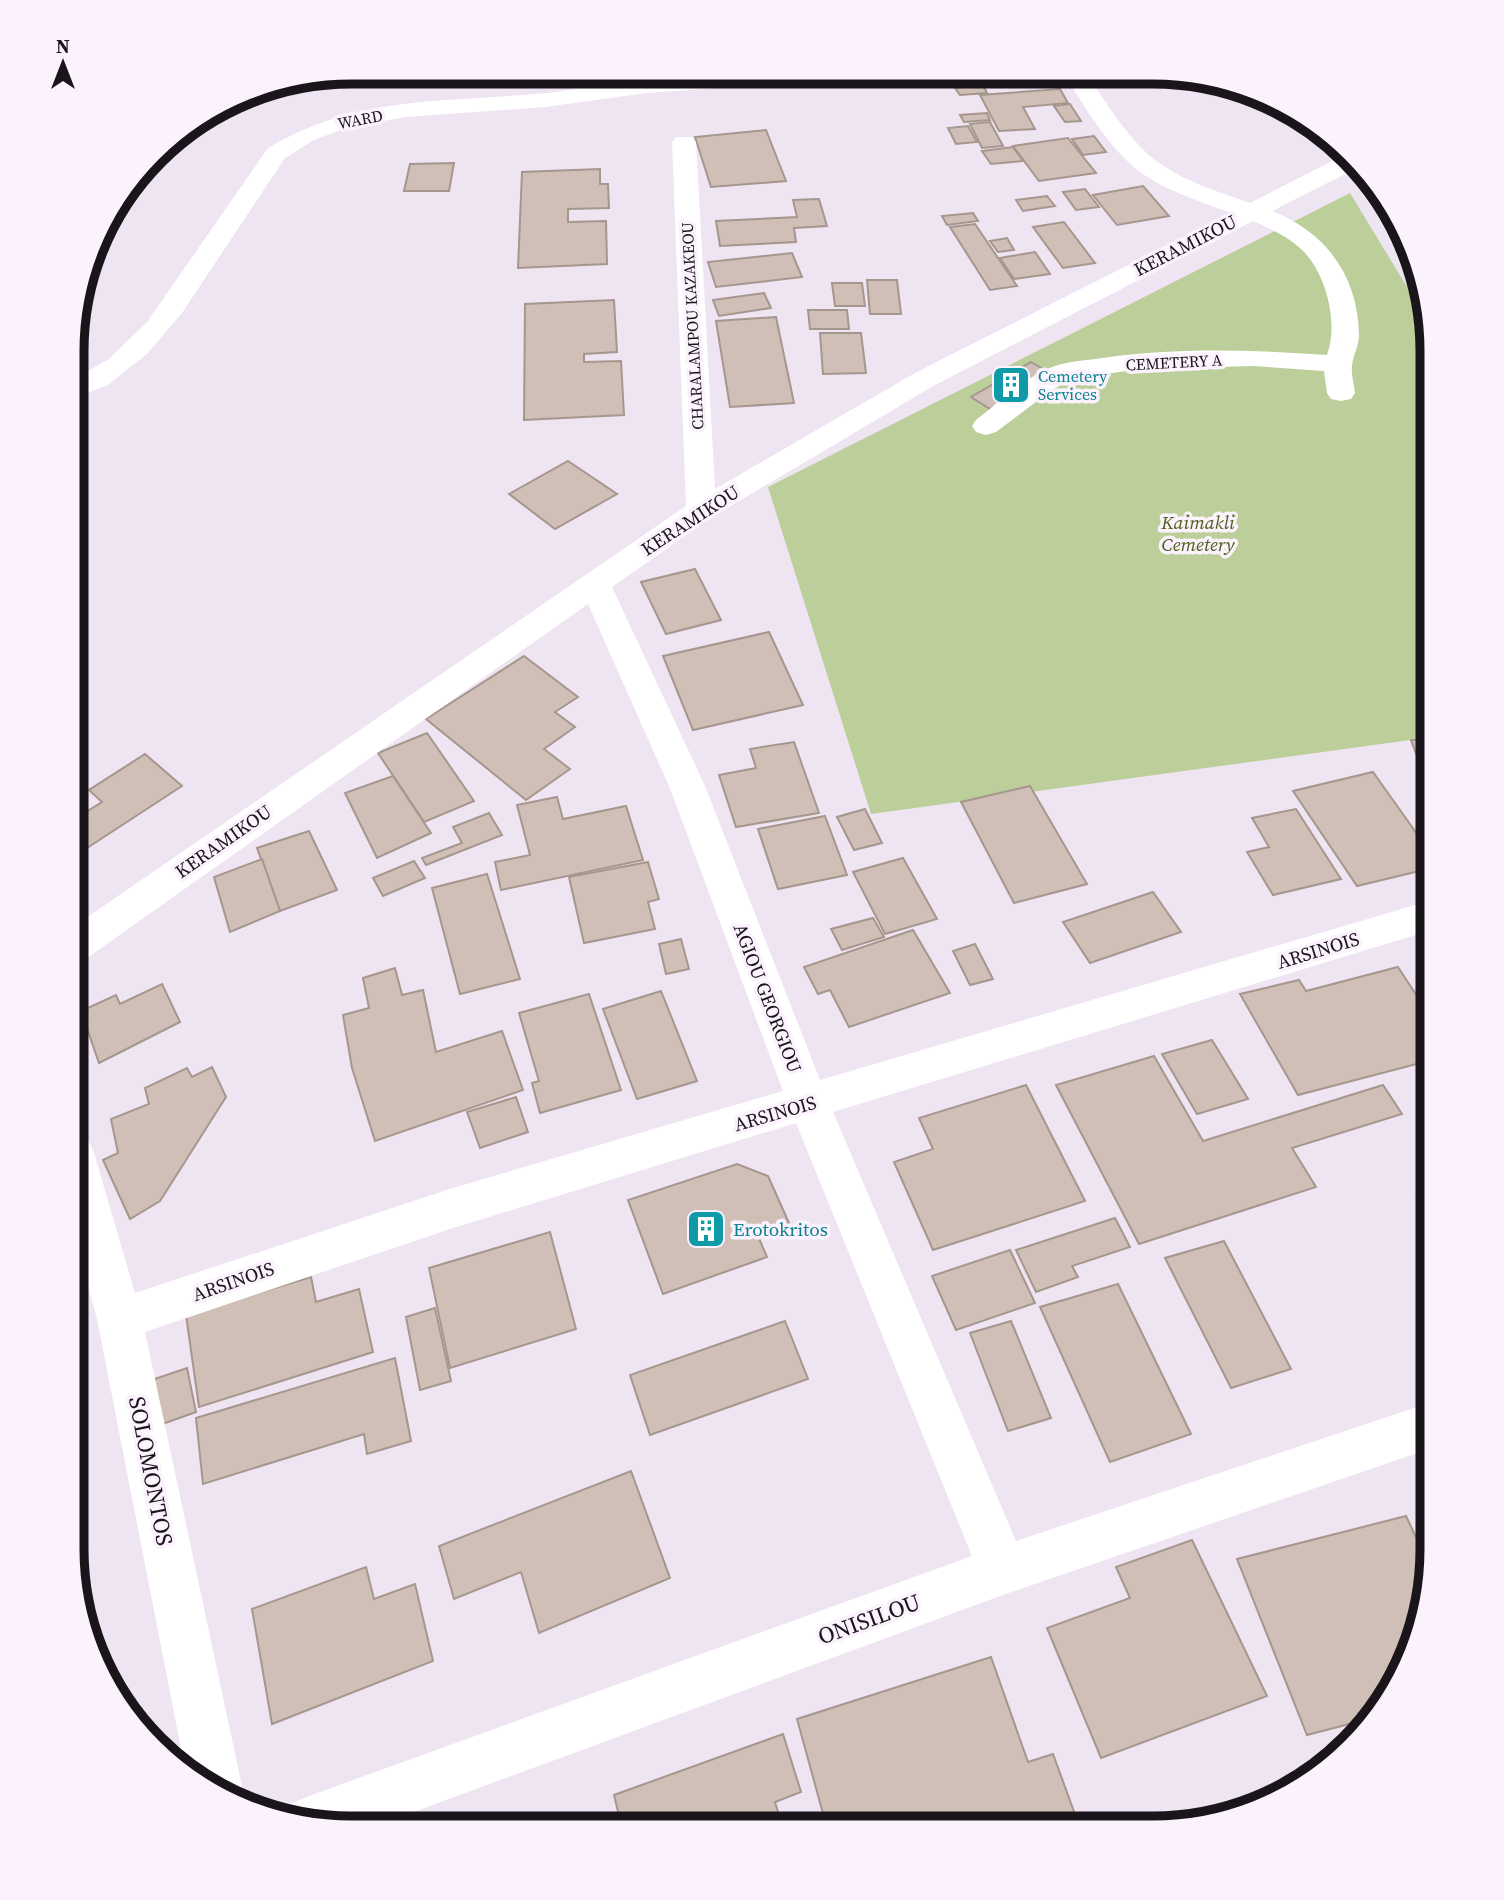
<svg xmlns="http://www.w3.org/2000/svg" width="1504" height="1900" font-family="'Source Serif 4',serif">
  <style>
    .green { fill: #bccf9a }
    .building { fill: #d0bfb7; stroke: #a5968e; stroke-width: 2 }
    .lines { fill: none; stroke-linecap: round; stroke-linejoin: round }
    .minor { fill: #fff; fill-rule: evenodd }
    .labels { text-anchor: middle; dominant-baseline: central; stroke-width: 7; stroke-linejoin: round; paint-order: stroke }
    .far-street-label { font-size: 16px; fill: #19151a; stroke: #fbf2fd }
    .far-culture-label { font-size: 16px; fill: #0d838f; stroke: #fbf2fd; text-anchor: start }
    .street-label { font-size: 19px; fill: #19151a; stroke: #fbf2fd }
    .park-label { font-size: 19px; font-style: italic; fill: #4b5f17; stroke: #fbf2fd }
    .culture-label { font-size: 19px; fill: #0d838f; stroke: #fbf2fd; text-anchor: start }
    .near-street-label { font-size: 23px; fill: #19151a; stroke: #fbf2fd }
    .rim { fill: none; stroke: #19151a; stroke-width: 9 }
  </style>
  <rect width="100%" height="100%" fill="#efe4f2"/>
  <polygon class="green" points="1350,193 1429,323 1432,351 1432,737 871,814 768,487"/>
  <g class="building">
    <polygon points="939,73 1013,74 943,80"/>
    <polygon points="1111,74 1163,74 1167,81 1118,85"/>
    <polygon points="983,85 987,93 960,95 955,88"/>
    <polygon points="1060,89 1068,103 1023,107 1035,129 999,131 980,95"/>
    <polygon points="1070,104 1081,121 1065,122 1054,106"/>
    <polygon points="987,113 990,120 964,122 960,115"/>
    <polygon points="990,122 1003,146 982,148 970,124"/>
    <polygon points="968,126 977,142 956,144 948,128"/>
    <polygon points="766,130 786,181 711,187 695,137"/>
    <polygon points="1094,136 1106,152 1083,155 1072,139"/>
    <polygon points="1068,138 1096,173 1039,181 1013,146"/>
    <polygon points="1013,147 1023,161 991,164 982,151"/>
    <polygon points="454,163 449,191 404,191 410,164"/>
    <polygon points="600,169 600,184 608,184 609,208 568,209 568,222 606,221 607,264 518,268 522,172"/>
    <polygon points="1143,186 1169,216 1117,225 1093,195"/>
    <polygon points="1085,189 1099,207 1076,210 1063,192"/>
    <polygon points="1047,196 1055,206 1023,211 1016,200"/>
    <polygon points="819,199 827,226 794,228 796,242 720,246 716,221 797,217 793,200"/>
    <polygon points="973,213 978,221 947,225 942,216"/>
    <polygon points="1064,222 1095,263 1063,268 1033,227"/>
    <polygon points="975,224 1017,286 990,290 950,227"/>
    <polygon points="1007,238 1014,250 998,252 990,241"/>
    <polygon points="1411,251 1423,279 1424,286 1415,287 1397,252"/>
    <polygon points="1035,252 1050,274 1014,279 1000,258"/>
    <polygon points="792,253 802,277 716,287 708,262"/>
    <polygon points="867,280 897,280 901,314 870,314"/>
    <polygon points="832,283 862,283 865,306 835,306"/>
    <polygon points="764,293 771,308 719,316 713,300"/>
    <polygon points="614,300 617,352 584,354 584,362 621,361 624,415 524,420 525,304"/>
    <polygon points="808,310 847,310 849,329 810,329"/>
    <polygon points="776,317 794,403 730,407 716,321"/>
    <polygon points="820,333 861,333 866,373 823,374"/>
    <polygon points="1031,362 1050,373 990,409 971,397"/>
    <polygon points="568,461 617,494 555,529 509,494"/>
    <polygon points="695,569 721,620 666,634 641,582"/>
    <polygon points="769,632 803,705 693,730 663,656"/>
    <polygon points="524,656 578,697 555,712 575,727 544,749 570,769 526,800 426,719"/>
    <polygon points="427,733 474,801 424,822 378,753"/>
    <polygon points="1411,740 1432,740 1432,822 1418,783 1427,783"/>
    <polygon points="794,742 819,813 736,827 719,775 756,768 750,749"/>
    <polygon points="145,754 182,786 87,848 73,836 73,820 102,802 89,790"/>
    <polygon points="1373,772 1432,855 1432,868 1357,886 1293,791"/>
    <polygon points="393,776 431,833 377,858 345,793"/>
    <polygon points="1030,786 1087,884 1014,903 961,802"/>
    <polygon points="557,797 563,819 626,806 643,860 501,890 495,862 530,855 517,805"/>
    <polygon points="865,809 882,843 854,850 837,817"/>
    <polygon points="1296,809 1341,879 1273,895 1247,852 1269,847 1252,818"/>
    <polygon points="489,813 502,835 426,865 422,858 462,843 453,827"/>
    <polygon points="825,816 847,875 778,889 758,829"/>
    <polygon points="309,831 337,890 280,911 257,848"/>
    <polygon points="903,858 937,919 885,934 853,872"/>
    <polygon points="262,859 280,911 230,932 214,877"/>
    <polygon points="414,861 425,878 383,896 373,878"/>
    <polygon points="648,862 659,899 648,902 655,929 584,943 569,877"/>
    <polygon points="487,874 520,979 460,994 432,888"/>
    <polygon points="1153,892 1181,932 1090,963 1063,922"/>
    <polygon points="873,918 884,937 842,950 831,929"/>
    <polygon points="913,930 950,993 849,1027 830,990 818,994 804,967"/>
    <polygon points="681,939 689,969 666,974 659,944"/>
    <polygon points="975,944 993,979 970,985 953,951"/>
    <polygon points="1398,967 1432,1019 1432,1060 1298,1095 1240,994 1299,980 1306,991"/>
    <polygon points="395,968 402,995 423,990 436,1052 502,1031 523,1090 375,1141 352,1068 343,1015 369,1008 363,978"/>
    <polygon points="162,984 180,1022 99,1063 81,1011 116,995 120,1004"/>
    <polygon points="661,991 697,1081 637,1099 603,1009"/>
    <polygon points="589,994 621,1090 540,1113 532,1083 539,1081 519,1013"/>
    <polygon points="1212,1040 1248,1099 1197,1114 1162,1054"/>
    <polygon points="1154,1056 1203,1141 1383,1085 1402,1114 1292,1148 1316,1187 1139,1244 1056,1085"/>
    <polygon points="212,1067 226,1097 160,1201 130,1219 103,1160 118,1153 111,1119 149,1104 145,1088 187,1068 192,1077"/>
    <polygon points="1026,1085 1085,1201 933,1250 894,1162 933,1149 919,1118"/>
    <polygon points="516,1097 528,1132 480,1148 467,1112"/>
    <polygon points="737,1164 768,1176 789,1223 757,1234 767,1257 663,1294 628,1200"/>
    <polygon points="1432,1194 1432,1225 1417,1197"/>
    <polygon points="1115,1218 1130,1247 1072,1266 1078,1277 1036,1292 1016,1250"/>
    <polygon points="550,1232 576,1329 450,1368 429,1268"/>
    <polygon points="1224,1241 1291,1369 1231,1388 1165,1258"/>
    <polygon points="1010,1250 1035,1303 956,1330 932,1276"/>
    <polygon points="311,1277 316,1302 359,1289 373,1352 199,1407 186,1315"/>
    <polygon points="1118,1284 1191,1434 1110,1462 1040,1307"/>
    <polygon points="435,1308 451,1381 420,1390 406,1317"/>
    <polygon points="785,1321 808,1379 650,1435 630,1375"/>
    <polygon points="1011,1321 1051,1418 1008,1431 970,1333"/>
    <polygon points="395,1358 411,1441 367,1454 364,1434 203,1484 196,1418"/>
    <polygon points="187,1368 196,1412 157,1426 149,1381"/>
    <polygon points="631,1471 670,1578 539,1633 521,1572 454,1599 439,1546"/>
    <polygon points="1406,1516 1431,1569 1395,1689 1372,1718 1307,1735 1237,1559"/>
    <polygon points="1192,1540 1267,1696 1101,1758 1047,1628 1130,1598 1116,1567"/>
    <polygon points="366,1567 374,1599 415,1584 433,1661 272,1724 252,1609"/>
    <polygon points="991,1657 1028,1762 1053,1754 1080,1828 827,1828 797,1719"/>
    <polygon points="783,1734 801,1792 775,1802 783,1828 622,1828 614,1795"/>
  </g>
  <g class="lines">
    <g class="minor">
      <path d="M737,73H775L772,78L747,86L647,93L545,107L405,117L346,128L314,140L285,158L182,313L148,353L108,385L74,398V379L109,359L147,322L268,148C358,94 446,103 546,93C575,90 602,84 631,81C666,77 702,75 737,73Z"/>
      <path d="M1064,74H1086C1109,105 1129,143 1162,165C1188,183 1220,192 1250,203L1340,157L1343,156L1355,169L1272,211C1326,232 1358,276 1359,335C1359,346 1353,355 1352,366C1351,375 1354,384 1355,393L1351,399L1341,401L1331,399L1327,393L1324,371L1254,366L1175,368L1133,370L1071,379L1049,392L996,432L986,435L976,432L972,426L976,420C1000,401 1026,376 1055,366C1070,361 1088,360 1103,358C1177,347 1253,350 1327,355C1339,323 1326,271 1300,248C1287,236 1269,228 1253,221L935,385L712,517L612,587L705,786L820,1080L1432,900V930L833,1112L1016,1541L1432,1402V1448L1003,1595L370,1828H333L284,1818L290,1804L309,1796L972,1556L796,1123L453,1228L145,1332L243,1791L238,1802L196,1781L185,1769L97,1319L72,1228L73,1134L88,1140L94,1153L135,1293L453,1188L783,1091L669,786L588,604L87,958L73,963V927L686,506L672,142L676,137H692L696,142L715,489L915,373L1231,213C1202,202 1172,193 1146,176C1111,153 1086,108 1064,74Z"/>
    </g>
  </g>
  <defs>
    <symbol id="building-square" viewBox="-11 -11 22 22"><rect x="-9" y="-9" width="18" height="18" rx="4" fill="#0f9aa8" stroke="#fbf2fd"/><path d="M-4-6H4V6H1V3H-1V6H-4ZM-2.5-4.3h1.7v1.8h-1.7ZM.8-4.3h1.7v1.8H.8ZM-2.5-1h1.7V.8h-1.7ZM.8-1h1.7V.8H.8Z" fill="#fff"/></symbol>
  </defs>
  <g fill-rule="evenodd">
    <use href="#building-square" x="989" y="363" width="44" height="44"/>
    <use href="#building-square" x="684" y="1207" width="44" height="44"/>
  </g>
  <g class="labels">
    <g class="far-street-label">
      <text transform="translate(360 119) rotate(-11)">WARD</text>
      <text transform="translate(692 326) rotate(-93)">CHARALAMPOU KAZAKEOU</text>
      <text transform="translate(1174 362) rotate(-3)">CEMETERY A</text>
    </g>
    <g class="far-culture-label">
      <text x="1038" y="376">Cemetery<tspan x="1038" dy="18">Services</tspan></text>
    </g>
    <g class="street-label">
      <text transform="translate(1185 245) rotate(-27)">KERAMIKOU</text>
      <text transform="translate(690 520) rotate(-33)">KERAMIKOU</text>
      <text transform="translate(223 841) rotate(-35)">KERAMIKOU</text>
      <text transform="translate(1318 950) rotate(-17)">ARSINOIS</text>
      <text transform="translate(768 998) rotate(69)">AGIOU GEORGIOU</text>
      <text transform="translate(775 1113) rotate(-16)">ARSINOIS</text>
      <text transform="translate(233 1281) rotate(-19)">ARSINOIS</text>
    </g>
    <g class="park-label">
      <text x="1198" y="522">Kaimakli<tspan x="1198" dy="22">Cemetery</tspan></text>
    </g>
    <g class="culture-label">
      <text x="733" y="1229">Erotokritos</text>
    </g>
    <g class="near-street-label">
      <text transform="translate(151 1471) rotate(79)">SOLOMONTOS</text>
      <text transform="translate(869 1619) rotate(-20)">ONISILOU</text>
    </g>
  </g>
  <path d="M0 0H1504V1900H0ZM351 84H1153A267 267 0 0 1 1420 351V1549A267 267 0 0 1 1153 1816H351A267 267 0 0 1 84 1549V351A267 267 0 0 1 351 84Z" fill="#fbf2fd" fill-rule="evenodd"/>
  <path class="rim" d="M351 84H1153A267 267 0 0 1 1420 351V1549A267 267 0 0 1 1153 1816H351A267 267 0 0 1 84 1549V351A267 267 0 0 1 351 84Z"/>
  <g transform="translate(63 63)" stroke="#fbf2fd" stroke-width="5" paint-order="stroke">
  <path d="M0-5L12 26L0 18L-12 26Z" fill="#19151a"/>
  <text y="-10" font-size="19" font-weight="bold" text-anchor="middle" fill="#19151a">N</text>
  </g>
</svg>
